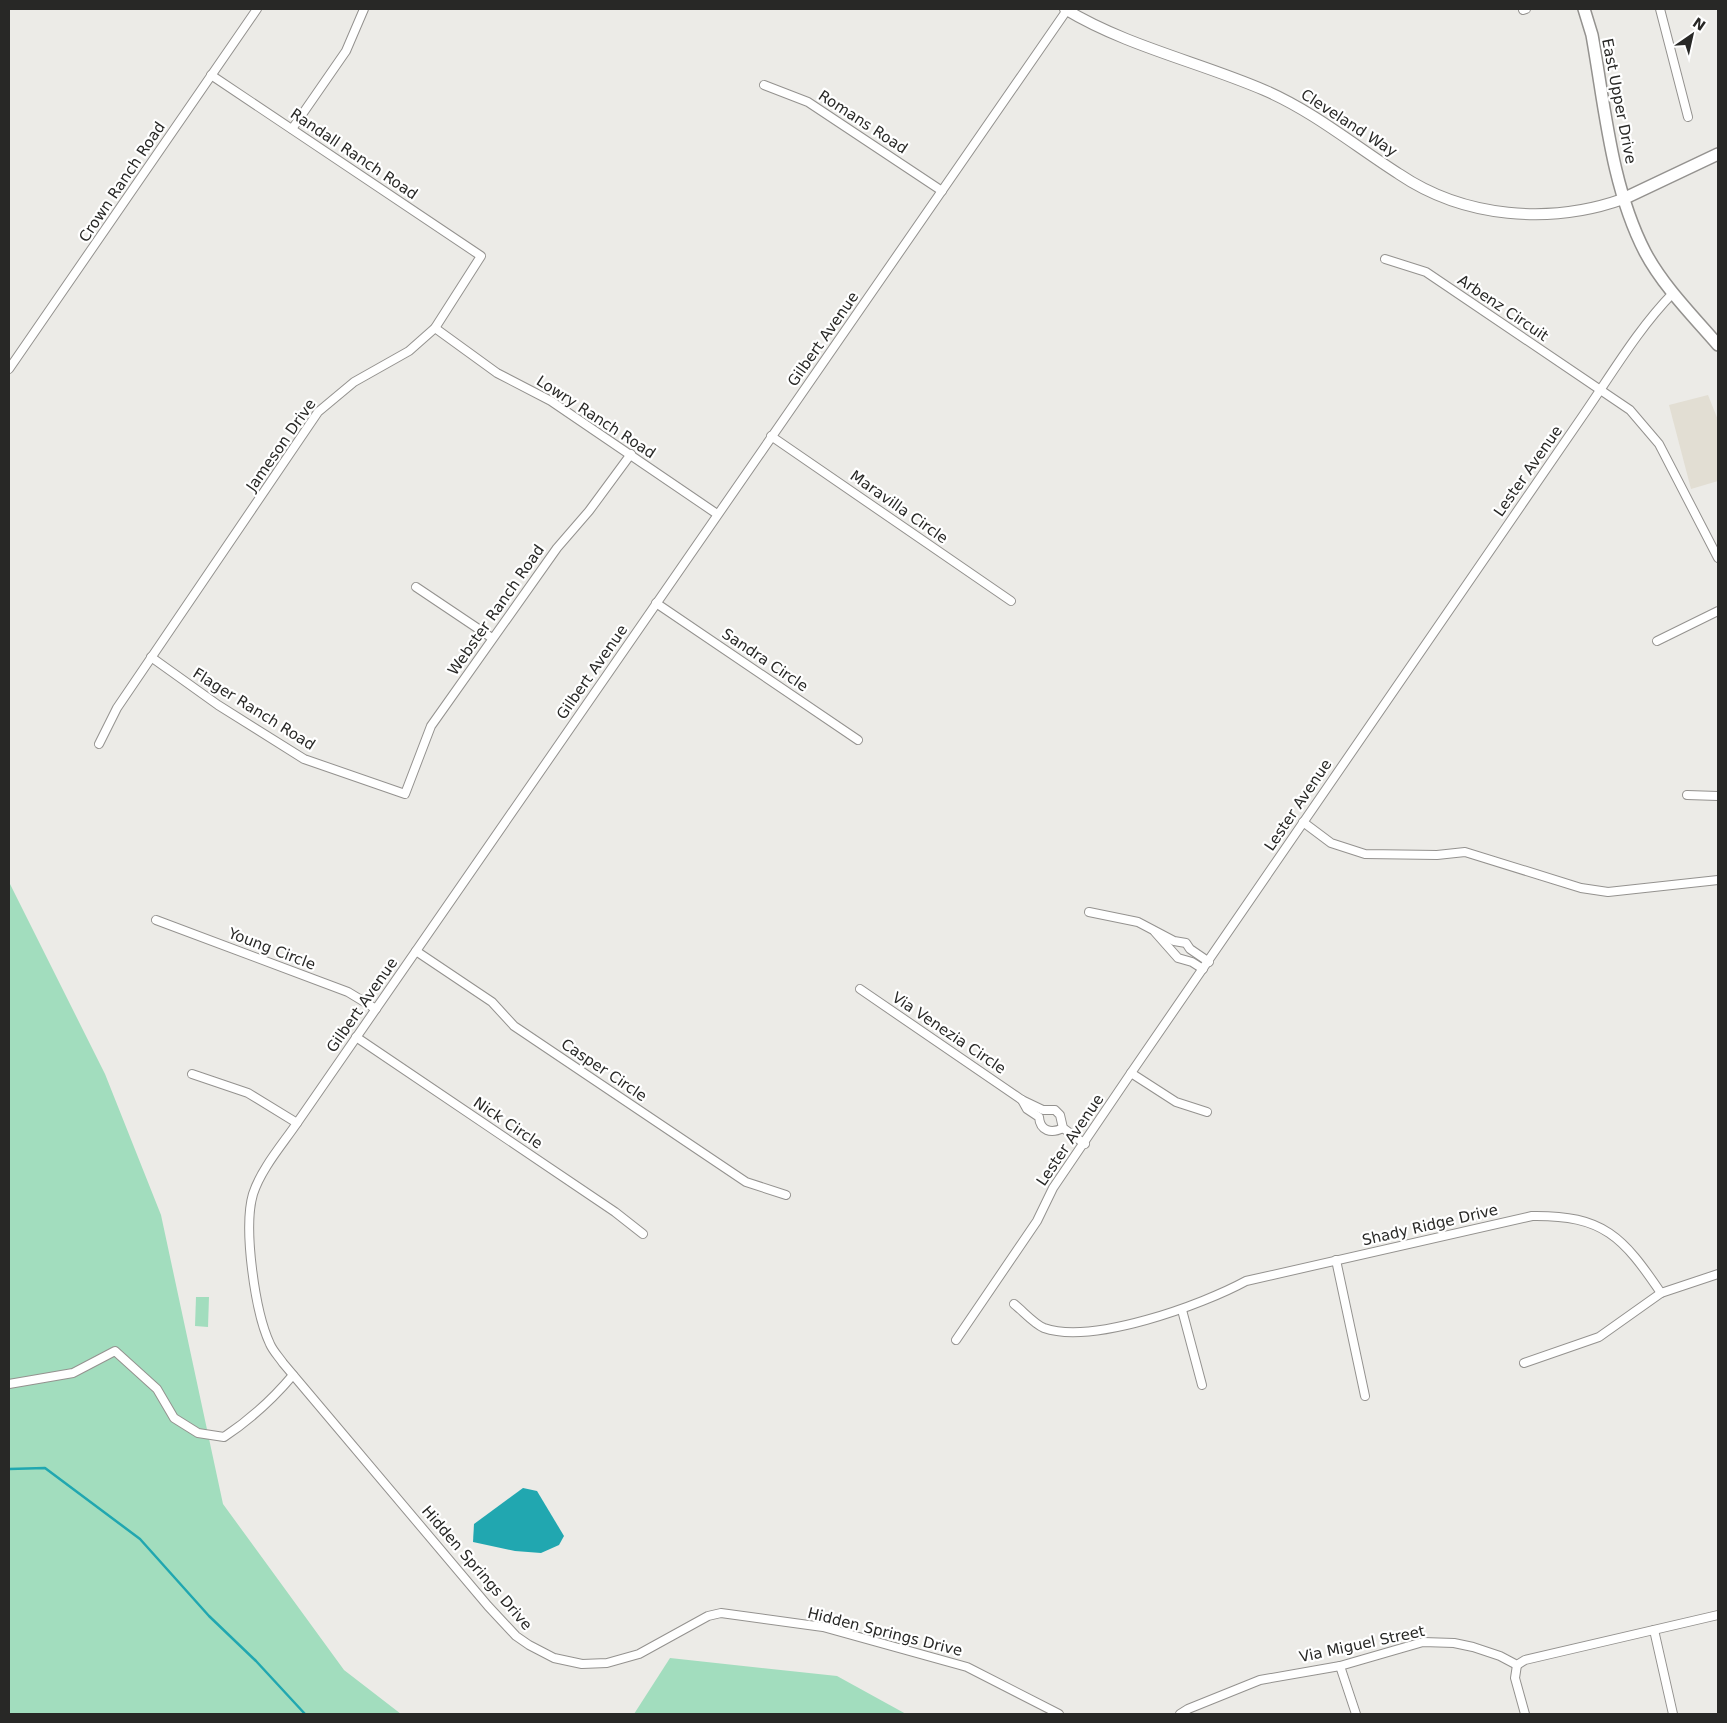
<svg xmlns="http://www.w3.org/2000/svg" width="1727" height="1723" font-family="'DejaVu Sans',sans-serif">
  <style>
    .built { fill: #e2ded3 }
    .green { fill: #a2ddbe }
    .water { fill: #21a7b0 }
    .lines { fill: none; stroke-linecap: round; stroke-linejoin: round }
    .stream { stroke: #21a7b0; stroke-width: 2.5 }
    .minor-casing { stroke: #94928f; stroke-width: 10 }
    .tertiary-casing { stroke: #94928f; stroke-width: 12 }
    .secondary-casing { stroke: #94928f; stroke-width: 14 }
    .minor { stroke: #fff; stroke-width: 8 }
    .tertiary { stroke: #fff; stroke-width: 10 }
    .secondary { stroke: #fff; stroke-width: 11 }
    .labels { text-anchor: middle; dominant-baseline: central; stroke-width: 4.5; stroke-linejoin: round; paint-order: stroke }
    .street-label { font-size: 15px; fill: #282826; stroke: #fff }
  </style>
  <rect width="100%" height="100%" fill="#ecebe7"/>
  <polygon class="built" points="1708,395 1718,420 1718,481 1691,489 1669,405"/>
  <g class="green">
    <polygon points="9,882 105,1074 161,1215 223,1504 344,1670 401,1714 9,1714"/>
    <polygon points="196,1297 209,1297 208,1327 195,1326"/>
    <polygon points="670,1658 837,1676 906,1714 634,1714"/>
  </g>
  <polygon class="water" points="523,1488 537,1491 564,1536 559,1545 541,1553 515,1551 473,1542 474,1524"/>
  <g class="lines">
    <polyline class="stream" points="9,1469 45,1468 140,1539 209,1616 256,1661 305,1714"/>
    <defs>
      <g id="minor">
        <polyline points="1660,9 1688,117"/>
        <polyline points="1523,10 1526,9"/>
        <polyline points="764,85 808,102 942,191"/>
        <polyline points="292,129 346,51 364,9"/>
        <polyline points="1385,259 1426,272 1630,410 1659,444 1718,558"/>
        <polyline points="435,328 497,373 551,401 717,514"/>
        <polyline points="9,369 257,9"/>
        <polyline points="771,436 1011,601"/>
        <polyline points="416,587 492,638"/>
        <polyline points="656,603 858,740"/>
        <polyline points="1657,641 1718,611"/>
        <polyline points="151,657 218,705 304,759 405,794 431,726 557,548 589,511 631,454"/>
        <polyline points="99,744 117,708 318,412 354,382 409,351 435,328 481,256 211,75"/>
        <polyline points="1687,795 1718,796"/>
        <polyline points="1303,822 1331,843 1365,854 1437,855 1465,852 1581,888 1608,892 1718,880"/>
        <polyline points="1089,912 1138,922 1174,941 1186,943 1190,949 1209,962"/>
        <polyline points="156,920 348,992 376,1009"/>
        <polyline points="1155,932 1178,958 1192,962 1203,969"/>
        <polyline points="416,951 492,1002 514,1026 746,1182 786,1195"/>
        <polyline points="860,989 1022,1100 1043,1110 1055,1110 1060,1115 1063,1128 1085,1144"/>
        <polyline points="356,1037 615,1212 643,1234"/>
        <polyline points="1131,1073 1176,1102 1207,1112"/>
        <polyline points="192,1074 248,1093 297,1123"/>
        <path d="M1022,1100L1027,1109L1039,1117C1040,1131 1051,1134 1063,1128"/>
        <polyline points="1336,1260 1365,1396"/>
        <path d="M1014,1304C1023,1311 1034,1324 1044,1328C1092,1345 1202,1305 1246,1281L1532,1216C1604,1215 1623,1237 1661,1293"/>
        <polyline points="1182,1310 1202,1385"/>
        <path d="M956,1340L1037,1221L1053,1188L1131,1073L1584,414C1613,372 1638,329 1673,293"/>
        <polyline points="1524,1363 1599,1337 1661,1293 1718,1274"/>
        <path d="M9,1384L73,1373L115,1351L157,1389L174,1418L198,1433L224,1437C251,1419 272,1400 293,1375"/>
        <polyline points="1654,1630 1673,1714"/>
        <polyline points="1517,1665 1515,1678 1525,1714"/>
        <polyline points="1340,1666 1356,1714"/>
        <path d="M1059,1714L967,1667L823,1627L721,1613L708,1616L639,1654L607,1663L582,1664L554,1658L529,1645L516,1636L488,1606L283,1363C279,1357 273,1351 270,1344C255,1312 243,1228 253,1194C261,1169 282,1145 297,1123L1067,10"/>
        <polyline points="1180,1714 1188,1709 1260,1680 1340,1666 1423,1642 1454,1643 1473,1647 1500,1656 1517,1665 1525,1660 1718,1615"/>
      </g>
      <path id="tertiary" d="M1065,9C1126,46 1199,62 1264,90C1313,111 1355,146 1399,174C1464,218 1550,225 1623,199"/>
      <g id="secondary">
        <path d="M1584,9L1592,35C1605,107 1611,186 1645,252C1663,286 1693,316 1718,345"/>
        <polyline points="1623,199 1718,154"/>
      </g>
    </defs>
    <use href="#minor" class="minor-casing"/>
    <use href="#tertiary" class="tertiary-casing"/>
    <use href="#secondary" class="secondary-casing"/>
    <use href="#minor" class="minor"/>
    <use href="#tertiary" class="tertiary"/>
    <use href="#secondary" class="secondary"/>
  </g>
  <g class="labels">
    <g class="street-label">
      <text transform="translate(1619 101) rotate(79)">East Upper Drive</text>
      <text transform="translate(863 122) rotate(33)">Romans Road</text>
      <text transform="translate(1349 123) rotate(33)">Cleveland Way</text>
      <text transform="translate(354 154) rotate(34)">Randall Ranch Road</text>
      <text transform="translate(122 182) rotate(-56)">Crown Ranch Road</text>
      <text transform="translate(1503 308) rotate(34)">Arbenz Circuit</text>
      <text transform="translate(823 339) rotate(-55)">Gilbert Avenue</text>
      <text transform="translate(596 417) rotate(33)">Lowry Ranch Road</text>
      <text transform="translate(281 445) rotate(-55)">Jameson Drive</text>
      <text transform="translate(1528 471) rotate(-55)">Lester Avenue</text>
      <text transform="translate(899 507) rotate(35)">Maravilla Circle</text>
      <text transform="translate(496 610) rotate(-55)">Webster Ranch Road</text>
      <text transform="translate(765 660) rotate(34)">Sandra Circle</text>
      <text transform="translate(592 672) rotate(-55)">Gilbert Avenue</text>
      <text transform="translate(254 709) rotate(32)">Flager Ranch Road</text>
      <text transform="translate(1298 805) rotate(-56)">Lester Avenue</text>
      <text transform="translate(272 949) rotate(21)">Young Circle</text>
      <text transform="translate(362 1005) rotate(-55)">Gilbert Avenue</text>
      <text transform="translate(949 1033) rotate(34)">Via Venezia Circle</text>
      <text transform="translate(604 1070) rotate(34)">Casper Circle</text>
      <text transform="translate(508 1123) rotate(34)">Nick Circle</text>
      <text transform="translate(1070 1140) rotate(-56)">Lester Avenue</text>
      <text transform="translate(1430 1225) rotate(-13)">Shady Ridge Drive</text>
      <text transform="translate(477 1568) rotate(49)">Hidden Springs Drive</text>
      <text transform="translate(885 1632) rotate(14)">Hidden Springs Drive</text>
      <text transform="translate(1362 1644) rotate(-12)">Via Miguel Street</text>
    </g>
  </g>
  <rect width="1727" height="1723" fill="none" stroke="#282826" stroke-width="20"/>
  <g transform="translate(1692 35) rotate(34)" stroke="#ffffff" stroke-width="4" paint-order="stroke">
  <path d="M0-4L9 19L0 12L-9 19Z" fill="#282826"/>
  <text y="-8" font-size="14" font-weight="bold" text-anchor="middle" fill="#282826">N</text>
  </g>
</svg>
